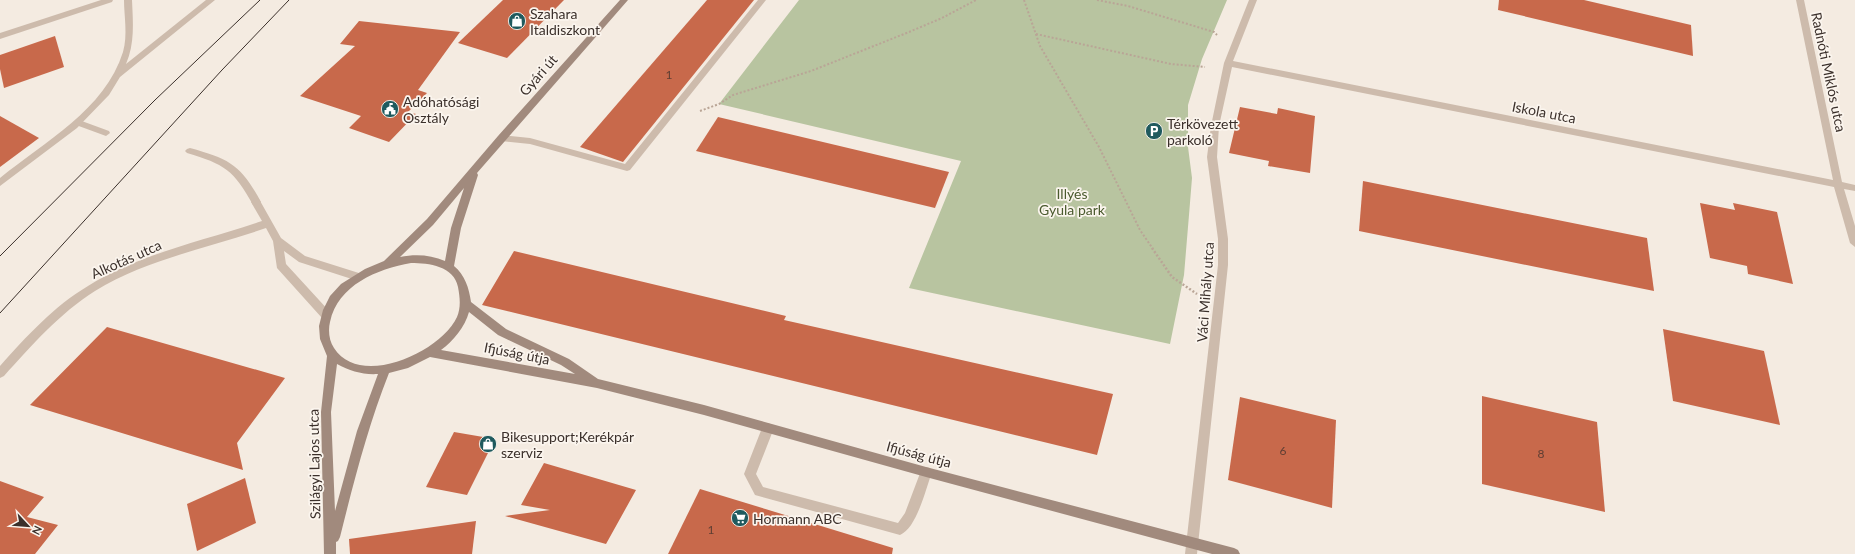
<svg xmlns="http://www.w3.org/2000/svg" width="1855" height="554" font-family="Lato,sans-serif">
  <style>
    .green { fill: #b8c4a0 }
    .building { fill: #c8694b }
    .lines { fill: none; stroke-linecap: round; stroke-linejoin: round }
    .path-far1 { stroke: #b9a596; stroke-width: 2; stroke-dasharray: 2 2; stroke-linecap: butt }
    .path { stroke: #b9a596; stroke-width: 2.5; stroke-dasharray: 2 2; stroke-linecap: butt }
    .lane { fill: #cdbbac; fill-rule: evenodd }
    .street { fill: #cdbbac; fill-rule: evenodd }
    .secondary { fill: #a18a7d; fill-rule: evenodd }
    .tram { stroke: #3b302b; stroke-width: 1 }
    .labels { text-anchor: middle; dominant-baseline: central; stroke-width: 3.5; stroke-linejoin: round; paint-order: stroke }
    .number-label { font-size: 12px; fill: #5e3e33 }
    .poi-label { font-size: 14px; fill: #3b302b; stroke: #fbf5ee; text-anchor: start }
    .street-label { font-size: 14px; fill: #3b302b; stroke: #fbf5ee }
    .park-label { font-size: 14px; fill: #4a5a2e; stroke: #fbf5ee }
  </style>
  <rect width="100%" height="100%" fill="#f4ebe1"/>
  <polygon class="green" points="799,0 1227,0 1202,59 1188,105 1188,147 1192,178 1189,215 1184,275 1170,344 909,288 961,161 719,104"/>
  <g class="building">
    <polygon points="503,0 564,0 507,58 458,43"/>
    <polygon points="707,0 754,0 623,162 580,147"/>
    <polygon points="1499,0 1584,0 1691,25 1693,56 1498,10"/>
    <polygon points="359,21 460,32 418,90 427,93 408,112 416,114 389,142 349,128 361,116 300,96 355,46 340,44"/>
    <polygon points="55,36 64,67 4,88 0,69 0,55"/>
    <polygon points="1240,107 1277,114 1278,108 1315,116 1310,173 1268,166 1269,161 1229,153"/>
    <polygon points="0,116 39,138 0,167"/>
    <polygon points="718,117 949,172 935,208 696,151"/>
    <polygon points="1363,181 1647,238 1654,291 1359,231"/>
    <polygon points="1700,203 1735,210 1733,203 1777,212 1793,284 1748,274 1747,266 1710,258"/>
    <polygon points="514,251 786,316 784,320 1113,394 1097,455 482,305"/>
    <polygon points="107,327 285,378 237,443 243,470 30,405"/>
    <polygon points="1663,329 1764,351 1780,425 1673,401"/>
    <polygon points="1482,396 1597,422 1605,512 1482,484"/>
    <polygon points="1240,397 1336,420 1332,508 1228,480"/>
    <polygon points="454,432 495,439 467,495 426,487"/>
    <polygon points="544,463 636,490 606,544 505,516 550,510 521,505"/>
    <polygon points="245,478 256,523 197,551 187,504"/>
    <polygon points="0,481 44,497 27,517 58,525 35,554 0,554"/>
    <polygon points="700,489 893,548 892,554 668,554"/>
    <polygon points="476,521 472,554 350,554 349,539"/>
  </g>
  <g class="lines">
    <g class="path-far1">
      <polyline points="1024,0 1040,46 1099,147 1140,230 1153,249"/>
      <polyline points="1097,0 1128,6 1214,32 1217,35"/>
      <polyline points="1036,34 1171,64 1205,67"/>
      <polyline points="700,111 719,104 733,95 811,71 909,32 942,18 976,0"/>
    </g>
    <polyline class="path" points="1152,248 1172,277 1197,294"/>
    <g class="lane">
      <polygon points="758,0 766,0 630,170 627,171 530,144 501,141 497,138 501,135 530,138 625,164"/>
      <polygon points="79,120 109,131 110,133 106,136 76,125 75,123"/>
      <path d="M190,148C230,159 241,165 261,202L259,205H253C234,170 224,164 187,153L185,151L187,149Z"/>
      <path d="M768,423L772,425L774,428L756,474L763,487L898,523L905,513L922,468L926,467L930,468L932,472C926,488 917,528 900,535L755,495L744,474L762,428L764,425Z"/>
    </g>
    <g class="street">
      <polygon points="101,0 113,0 112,2 0,39 0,33"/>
      <path d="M124,0H132C133,23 135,43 126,64L206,0H215L120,77L109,95L77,128L0,186V178C44,142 105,110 123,52C128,35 124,16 124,0Z"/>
      <polygon points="1249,0 1257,0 1233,61 1833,180 1796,0 1804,0 1842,182 1855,185 1855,191 1844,189 1855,226 1855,247 1850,243 1834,187 1232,67 1219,126 1217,157 1228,239 1228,265 1197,554 1185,554 1218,265 1218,239 1207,157 1211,126 1224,63"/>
      <path d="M256,198L259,199L281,238L305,256L362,274L363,277L362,280L358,281L299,262L284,251L286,264L330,312L331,315L330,318H322L277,268L273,241L266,228C209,248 147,259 95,291C60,313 31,346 4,376L0,378V366C26,337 54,306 88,286C141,253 204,241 262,221L251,202Z"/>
    </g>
    <path class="secondary" d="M620,0H628L477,173L478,175L461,228L454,266C465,275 469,288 471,302L506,329L569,359L598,379L704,405L926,467L1234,548L1238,550L1240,554H1212L926,477L704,415L597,388L430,357L408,368L389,373C368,426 354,481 340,537L338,541L336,542V554H324L321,412L327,356L320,339L319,326L323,310L330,296L341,284L365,269L384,261L427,219L498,136ZM464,188L451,228L445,261C431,255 416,254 400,257L433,225ZM411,263C429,263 454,266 458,287C460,298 461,307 457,317C441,352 360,389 334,348C329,341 328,330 330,322C338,285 377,269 411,263ZM469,312L498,335L561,365L575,374L441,350C453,341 465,327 469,312ZM337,364C350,371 363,375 378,374L357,431L335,511L331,412Z"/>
    <g class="tram">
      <polyline points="0,256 155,100 260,0"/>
      <polyline points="0,313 222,70 289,0"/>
    </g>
  </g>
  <defs>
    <symbol id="shop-disc" viewBox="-11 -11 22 22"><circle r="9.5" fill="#1f5a5e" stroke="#fbf5ee"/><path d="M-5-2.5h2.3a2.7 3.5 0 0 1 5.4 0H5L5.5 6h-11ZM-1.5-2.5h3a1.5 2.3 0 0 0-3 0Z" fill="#fff"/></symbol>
    <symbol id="civic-disc" viewBox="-11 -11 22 22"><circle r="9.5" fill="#1f5a5e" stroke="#fbf5ee"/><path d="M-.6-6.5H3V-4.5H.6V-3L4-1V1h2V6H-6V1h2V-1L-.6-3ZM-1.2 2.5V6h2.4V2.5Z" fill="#fff"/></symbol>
    <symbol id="parking-disc" viewBox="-11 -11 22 22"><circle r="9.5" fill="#1f5a5e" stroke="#fbf5ee"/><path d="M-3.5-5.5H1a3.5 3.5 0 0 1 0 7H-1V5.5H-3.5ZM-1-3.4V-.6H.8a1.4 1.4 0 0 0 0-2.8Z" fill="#fff"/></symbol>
    <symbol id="supermarket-disc" viewBox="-11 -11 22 22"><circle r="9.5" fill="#1f5a5e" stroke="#fbf5ee"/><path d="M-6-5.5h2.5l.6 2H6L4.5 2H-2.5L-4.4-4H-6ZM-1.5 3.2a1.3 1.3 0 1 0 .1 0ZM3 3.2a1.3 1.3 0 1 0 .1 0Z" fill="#fff"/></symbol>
  </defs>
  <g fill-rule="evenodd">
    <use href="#shop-disc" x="507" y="11" width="20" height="20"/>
    <use href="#civic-disc" x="380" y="99" width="20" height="20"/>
    <use href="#parking-disc" x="1144" y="121" width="20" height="20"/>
    <use href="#shop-disc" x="478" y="434" width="20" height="20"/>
    <use href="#supermarket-disc" x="730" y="508" width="20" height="20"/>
  </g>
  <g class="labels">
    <g class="number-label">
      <text x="669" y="74">1</text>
      <text x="1283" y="450">6</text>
      <text x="1541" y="453">8</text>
      <text x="711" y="529">1</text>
    </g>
    <g class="poi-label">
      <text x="530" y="13">Szahara<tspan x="530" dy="16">Italdiszkont</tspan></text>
      <text x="403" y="101">Adóhatósági<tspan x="403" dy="16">Osztály</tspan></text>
      <text x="1167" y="123">Térkövezett<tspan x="1167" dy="16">parkoló</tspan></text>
      <text x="501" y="436">Bikesupport;Kerékpár<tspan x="501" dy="16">szerviz</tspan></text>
      <text x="753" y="518">Hormann ABC</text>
    </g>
    <g class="street-label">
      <text transform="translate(1829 72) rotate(78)">Radnóti Miklós utca</text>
      <text transform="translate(538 75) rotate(-49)">Gyári út</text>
      <text transform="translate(1544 112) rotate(11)">Iskola utca</text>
      <text transform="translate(126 259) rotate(-24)">Alkotás utca</text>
      <text transform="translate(1205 292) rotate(-86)">Váci Mihály utca</text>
      <text transform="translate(517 353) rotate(11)">Ifjúság útja</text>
      <text transform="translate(919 454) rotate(15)">Ifjúság útja</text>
      <text transform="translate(314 464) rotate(-91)">Szilágyi Lajos utca</text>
    </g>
    <g class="park-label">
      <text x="1072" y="193">Illyés<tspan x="1072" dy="16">Gyula park</tspan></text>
    </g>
  </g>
  <g transform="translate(28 526) rotate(116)" stroke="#fbf5ee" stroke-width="3" paint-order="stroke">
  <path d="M0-3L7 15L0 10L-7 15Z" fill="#3b302b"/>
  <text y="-6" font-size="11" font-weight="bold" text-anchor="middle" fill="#3b302b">N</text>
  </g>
</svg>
